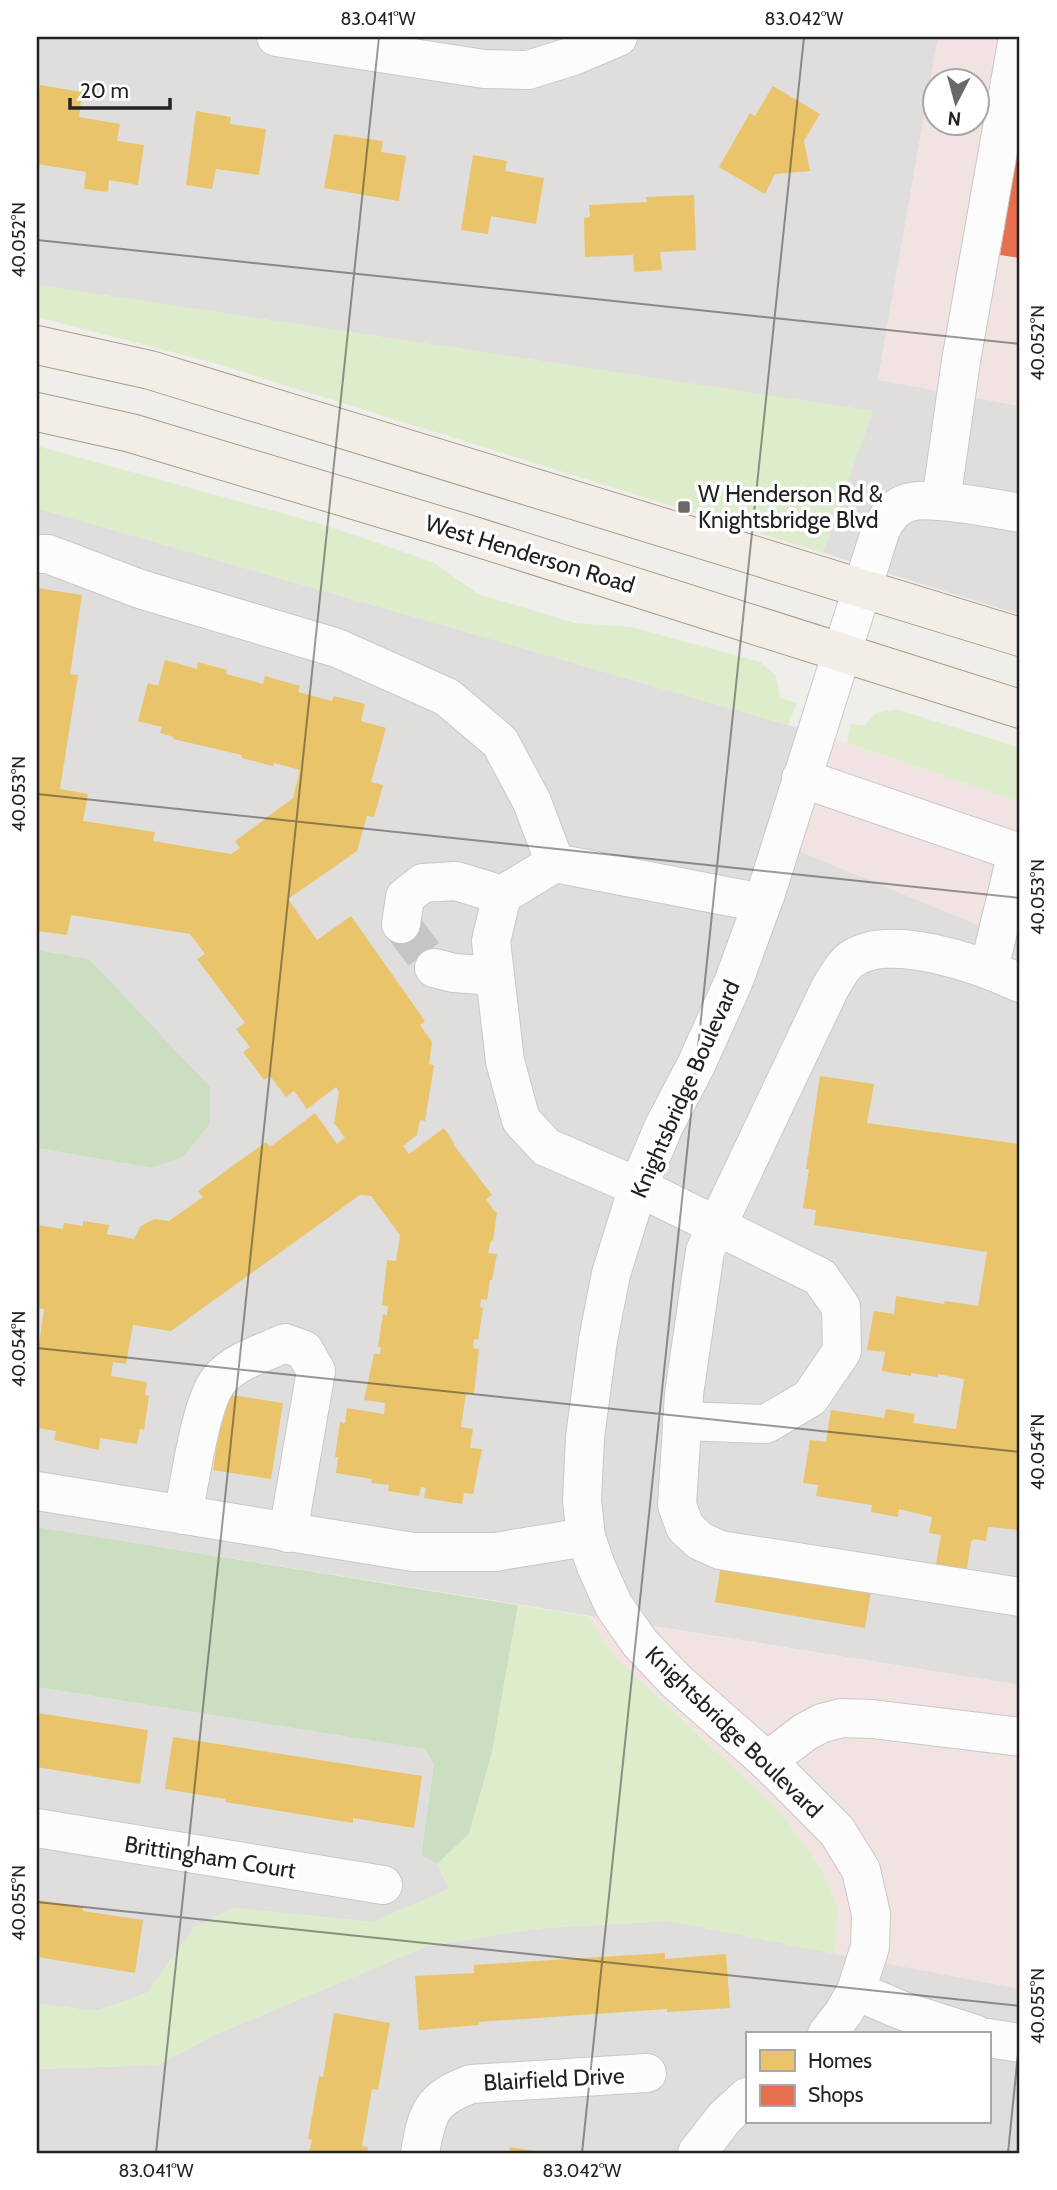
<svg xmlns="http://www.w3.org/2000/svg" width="1057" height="2190" font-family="Cabin,sans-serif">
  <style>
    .residential { fill: #dfdedc; fill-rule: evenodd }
    .commercial { fill: #f1e3e1; fill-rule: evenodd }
    .grass { fill: #ddeccb }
    .forest { fill: #cbdec1 }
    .homes { fill: #e9c46a }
    .shops { fill: #e76f51 }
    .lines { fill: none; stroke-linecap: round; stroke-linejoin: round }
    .minor-tunnel { stroke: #c7c5c3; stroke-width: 38; stroke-dasharray: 38 19; stroke-linecap: butt }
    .minor-casing { stroke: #c9c8c7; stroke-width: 40 }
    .major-casing { stroke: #a79c86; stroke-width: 40 }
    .minor { stroke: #fdfcfc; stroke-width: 38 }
    .major { stroke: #f3ede7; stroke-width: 38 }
    .ticks { fill: none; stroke: #222; stroke-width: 2; stroke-opacity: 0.45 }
    .poi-dot { fill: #6a6968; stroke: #fff; stroke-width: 2.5 }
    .labels { text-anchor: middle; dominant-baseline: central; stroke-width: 7; stroke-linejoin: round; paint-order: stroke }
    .poi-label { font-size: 23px; fill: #222; stroke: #fff; text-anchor: start }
    .street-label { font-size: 23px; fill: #222; stroke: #fff }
    .neatline { fill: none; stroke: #222; stroke-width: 2.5 }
    .ticks-label { font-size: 18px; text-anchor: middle; fill: #222 }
  </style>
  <rect width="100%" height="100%" fill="#f0eeeb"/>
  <g class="residential">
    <polygon points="37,37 938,37 878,379 1020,406 1020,615 823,553 872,411 37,285"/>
    <polygon points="37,508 816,733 782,844 1020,942 1020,1685 37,1527 37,1148 152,1168 183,1157 210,1124 89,959 37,950"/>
    <polygon points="37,1687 424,1749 434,1764 421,1854 437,1864 449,1889 373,1922 233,1908 194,1928 147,1993 96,2011 37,2004"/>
    <path d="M670,1921L1020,1989V2153H37V2069L158,2065L212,2036L427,1946L542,1928ZM747,2034H989V2122H747Z"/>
  </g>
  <g class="commercial">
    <path d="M938,37H1020V406L878,380ZM934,80H976V122H934Z"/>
    <polygon points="816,733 1020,802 1020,942 782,844"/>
    <polygon points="587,1616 1020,1685 1020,1989 835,1954 838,1907 820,1867 779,1810 614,1656"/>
  </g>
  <g class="grass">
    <polygon points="37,285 873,411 823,553 211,362 37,317"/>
    <polygon points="37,446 322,524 433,562 478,594 575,623 631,627 760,662 776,676 780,698 797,703 788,725 37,508"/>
    <polygon points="896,709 1020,748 1020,802 847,743 851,724 865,725 876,713"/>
    <polygon points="518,1605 587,1616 614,1656 779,1810 820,1867 838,1907 835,1954 670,1921 542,1928 427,1946 212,2036 158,2065 37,2069 37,2004 96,2011 147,1993 194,1928 234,1908 372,1922 449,1889 437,1864 469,1834 492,1752"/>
  </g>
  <g class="forest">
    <polygon points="37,950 89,959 210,1087 210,1124 183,1157 152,1168 37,1148"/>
    <polygon points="37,1527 518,1605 492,1752 469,1834 437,1864 421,1855 434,1764 424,1749 37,1687"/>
  </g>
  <g class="homes">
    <polygon points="40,85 82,92 79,117 120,124 117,141 144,145 138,185 109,180 108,192 84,189 86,172 37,164 37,107"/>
    <polygon points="773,86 820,114 804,141 810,171 775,174 765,194 719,167 750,113 755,116"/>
    <polygon points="196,111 231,117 230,124 266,129 259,175 216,169 212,189 186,185"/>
    <polygon points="334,134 383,141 381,152 406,156 399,201 324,188"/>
    <polygon points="473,155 507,161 505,171 544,178 536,224 491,216 488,234 461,230"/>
    <polygon points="694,195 696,250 660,252 662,270 634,272 633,255 585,257 584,218 590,217 589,205 647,202 646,197"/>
    <polygon points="37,588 82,595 70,674 78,675 60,789 88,794 83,821 155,832 153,841 231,854 240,848 235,841 293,798 300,770 274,763 273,766 242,758 242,755 173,739 174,737 160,733 162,727 138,721 148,683 158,686 165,660 197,669 198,662 227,670 226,674 263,684 265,676 300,686 298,692 332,701 334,696 365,704 361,721 386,728 371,782 383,785 374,817 367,816 357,851 288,899 317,940 351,916 425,1021 420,1025 432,1042 429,1064 434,1065 425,1121 420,1120 417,1135 403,1146 409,1154 444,1128 454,1143 453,1144 492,1195 486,1199 494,1211 497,1212 493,1241 491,1240 488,1253 497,1254 492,1280 490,1280 487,1300 481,1299 480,1307 483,1308 478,1340 474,1339 473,1348 479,1349 474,1394 466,1393 461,1427 473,1429 470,1448 482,1449 473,1494 464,1493 462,1504 424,1498 426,1488 421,1487 419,1496 388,1491 389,1485 371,1483 372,1479 336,1473 338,1457 335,1457 340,1422 345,1423 347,1408 384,1414 385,1403 364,1400 374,1354 380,1354 381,1347 378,1347 383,1314 387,1315 388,1306 382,1305 387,1260 396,1261 400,1235 371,1196 360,1195 171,1331 133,1325 126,1364 113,1362 111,1376 147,1382 145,1395 149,1396 144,1430 140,1429 137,1444 100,1438 99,1450 54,1440 56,1431 37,1428 37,1344 39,1344 44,1309 37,1308 37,1225 63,1229 64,1223 83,1226 83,1221 109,1225 107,1234 134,1239 141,1226 154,1219 169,1221 203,1197 198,1191 266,1142 270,1147 315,1113 337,1144 345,1138 334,1123 339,1092 336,1087 307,1109 294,1091 286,1097 270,1076 264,1080 243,1052 250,1047 236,1029 245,1023 197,959 205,954 190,934 71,915 67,935 37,931"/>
    <polygon points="820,1076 874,1084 867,1123 1020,1144 1020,1530 988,1527 986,1541 974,1539 971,1542 967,1569 936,1565 941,1535 929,1533 932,1517 899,1509 898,1517 871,1512 872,1505 816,1496 818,1485 803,1483 810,1440 826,1442 831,1410 884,1418 886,1409 915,1414 913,1423 956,1429 964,1379 938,1374 937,1377 911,1373 911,1376 882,1371 885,1352 867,1350 874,1311 894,1314 896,1296 944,1304 945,1301 978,1306 987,1252 814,1225 816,1210 803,1208 809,1169 806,1169"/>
    <polygon points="225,1394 283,1403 271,1479 213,1470"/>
    <polygon points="721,1565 871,1591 865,1628 715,1602"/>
    <polygon points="37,1713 148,1730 140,1784 37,1767"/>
    <polygon points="173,1737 422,1776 414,1828 353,1818 353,1823 225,1802 225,1799 165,1789"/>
    <polygon points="37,1900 83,1907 83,1911 143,1920 135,1973 37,1957"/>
    <polygon points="665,1953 665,1959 726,1954 730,2008 667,2012 667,2009 478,2022 479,2025 419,2030 415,1976 474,1973 474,1965"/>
    <polygon points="334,2013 390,2023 378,2090 372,2089 362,2146 368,2147 367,2153 309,2153 312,2140 308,2139 319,2076 323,2077"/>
    <polygon points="510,2147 541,2152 541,2153 509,2153"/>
  </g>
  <polygon class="shops" points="1019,141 1020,141 1020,258 1000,255"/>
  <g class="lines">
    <polyline class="minor-tunnel" points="401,924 434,968"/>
    <defs>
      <g id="minor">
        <polyline points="276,37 484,69 528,70 573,56 618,37"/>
        <polyline points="941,501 961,361 1018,37"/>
        <polyline points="37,554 48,554 140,589 337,648 447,697 500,742 532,802 555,863 762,903"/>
        <polyline points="801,778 1020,853"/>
        <polyline points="555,863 502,895 491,941 505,1061 521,1120 546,1147 638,1187 820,1277 841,1307 842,1351 810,1398 766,1424 682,1421"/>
        <polyline points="401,924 405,897 423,883 456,881 502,895"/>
        <polyline points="434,968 454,973 495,976"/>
        <polyline points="989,969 1017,852"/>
        <path d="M1020,983C981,965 886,930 849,961C841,968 835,980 830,988L705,1251L684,1394L677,1505L685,1527L700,1541L720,1550L1020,1597"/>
        <polyline points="37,1491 413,1552 495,1552 586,1537"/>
        <path d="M183,1515C190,1483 200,1403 219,1380C234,1361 264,1353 285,1343L304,1350L316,1371L288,1533"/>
        <polyline points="767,1761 805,1732 822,1723 842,1718 872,1719 1020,1737"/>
        <polyline points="37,1828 383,1885"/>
        <polyline points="856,1991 903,2011 975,2034"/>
        <path d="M827,2034L844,2012L856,1991L870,1947L871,1914L861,1870L837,1831L767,1761L676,1681L640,1643L614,1606L596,1566L586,1537L582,1500L585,1437L598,1340L611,1274L638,1187L664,1126L696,1065L733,983L766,893L881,529C888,517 893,508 907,503C926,495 997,509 1020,513"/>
        <polyline points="989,2038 1020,2043"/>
        <path d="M420,2153C427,2112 431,2099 471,2084L647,2073"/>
        <polyline points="697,2153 725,2117 747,2097"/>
      </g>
      <g id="major">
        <polyline points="37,345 150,370 1020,637"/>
        <polyline points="37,412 131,433 464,533 1020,709"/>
      </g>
    </defs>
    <use href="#minor" class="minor-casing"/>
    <use href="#major" class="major-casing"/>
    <use href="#minor" class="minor"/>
    <use href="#major" class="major"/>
  </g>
  <path class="ticks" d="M37,240L1020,344M37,794L1020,898M37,1348L1020,1452M37,1902L1020,2006M156,2153L379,37M582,2153L804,37M1008,2153L1020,2034"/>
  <rect class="poi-dot" x="677" y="500" width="14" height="14" rx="3.5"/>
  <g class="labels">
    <g class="poi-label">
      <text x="698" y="494">W Henderson Rd &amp;<tspan x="698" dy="26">Knightsbridge Blvd</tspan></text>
    </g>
    <g class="street-label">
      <text transform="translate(530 554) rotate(17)">West Henderson Road</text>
      <text transform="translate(685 1089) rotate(-66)">Knightsbridge Boulevard</text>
      <text transform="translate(734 1732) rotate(44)">Knightsbridge Boulevard</text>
      <text transform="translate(210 1857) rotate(9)">Brittingham Court</text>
      <text transform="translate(554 2079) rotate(-3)">Blairfield Drive</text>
    </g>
  </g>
  <rect width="1057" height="2190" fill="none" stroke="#ffffff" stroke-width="77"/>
  <rect x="746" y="2032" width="245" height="91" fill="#ffffff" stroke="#a7a7a7" stroke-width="2"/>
  <rect x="760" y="2050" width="35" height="21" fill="#e9c46a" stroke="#a7a7a7" stroke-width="2"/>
  <text x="808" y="2068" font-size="21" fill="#222222">Homes</text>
  <rect x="760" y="2085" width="35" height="21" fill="#e76f51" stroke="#a7a7a7" stroke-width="2"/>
  <text x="808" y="2102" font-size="21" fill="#222222">Shops</text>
  <g transform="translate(956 102) rotate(186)"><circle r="33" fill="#ffffff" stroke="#a7a7a7" stroke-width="2"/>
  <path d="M0-5L12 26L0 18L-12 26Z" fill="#6a6968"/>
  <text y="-10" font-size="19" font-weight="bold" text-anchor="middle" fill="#222222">N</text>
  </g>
  <path d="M70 98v10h100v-10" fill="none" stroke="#222222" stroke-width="3.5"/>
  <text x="80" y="98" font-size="21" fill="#222222" stroke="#ffffff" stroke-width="5" paint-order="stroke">20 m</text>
  <rect x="38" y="38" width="980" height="2114" class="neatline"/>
  <g class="ticks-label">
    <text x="378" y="25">83.041°W</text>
    <text x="804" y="25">83.042°W</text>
    <text transform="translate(19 240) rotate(-90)" y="6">40.052°N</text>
    <text transform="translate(1038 343) rotate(-90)" y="6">40.052°N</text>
    <text transform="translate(19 794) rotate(-90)" y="6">40.053°N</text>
    <text transform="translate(1038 897) rotate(-90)" y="6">40.053°N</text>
    <text transform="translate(19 1349) rotate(-90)" y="6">40.054°N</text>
    <text transform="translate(1038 1452) rotate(-90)" y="6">40.054°N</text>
    <text transform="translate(19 1903) rotate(-90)" y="6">40.055°N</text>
    <text transform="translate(1038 2006) rotate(-90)" y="6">40.055°N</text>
    <text x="156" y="2177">83.041°W</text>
    <text x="582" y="2177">83.042°W</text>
  </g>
</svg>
